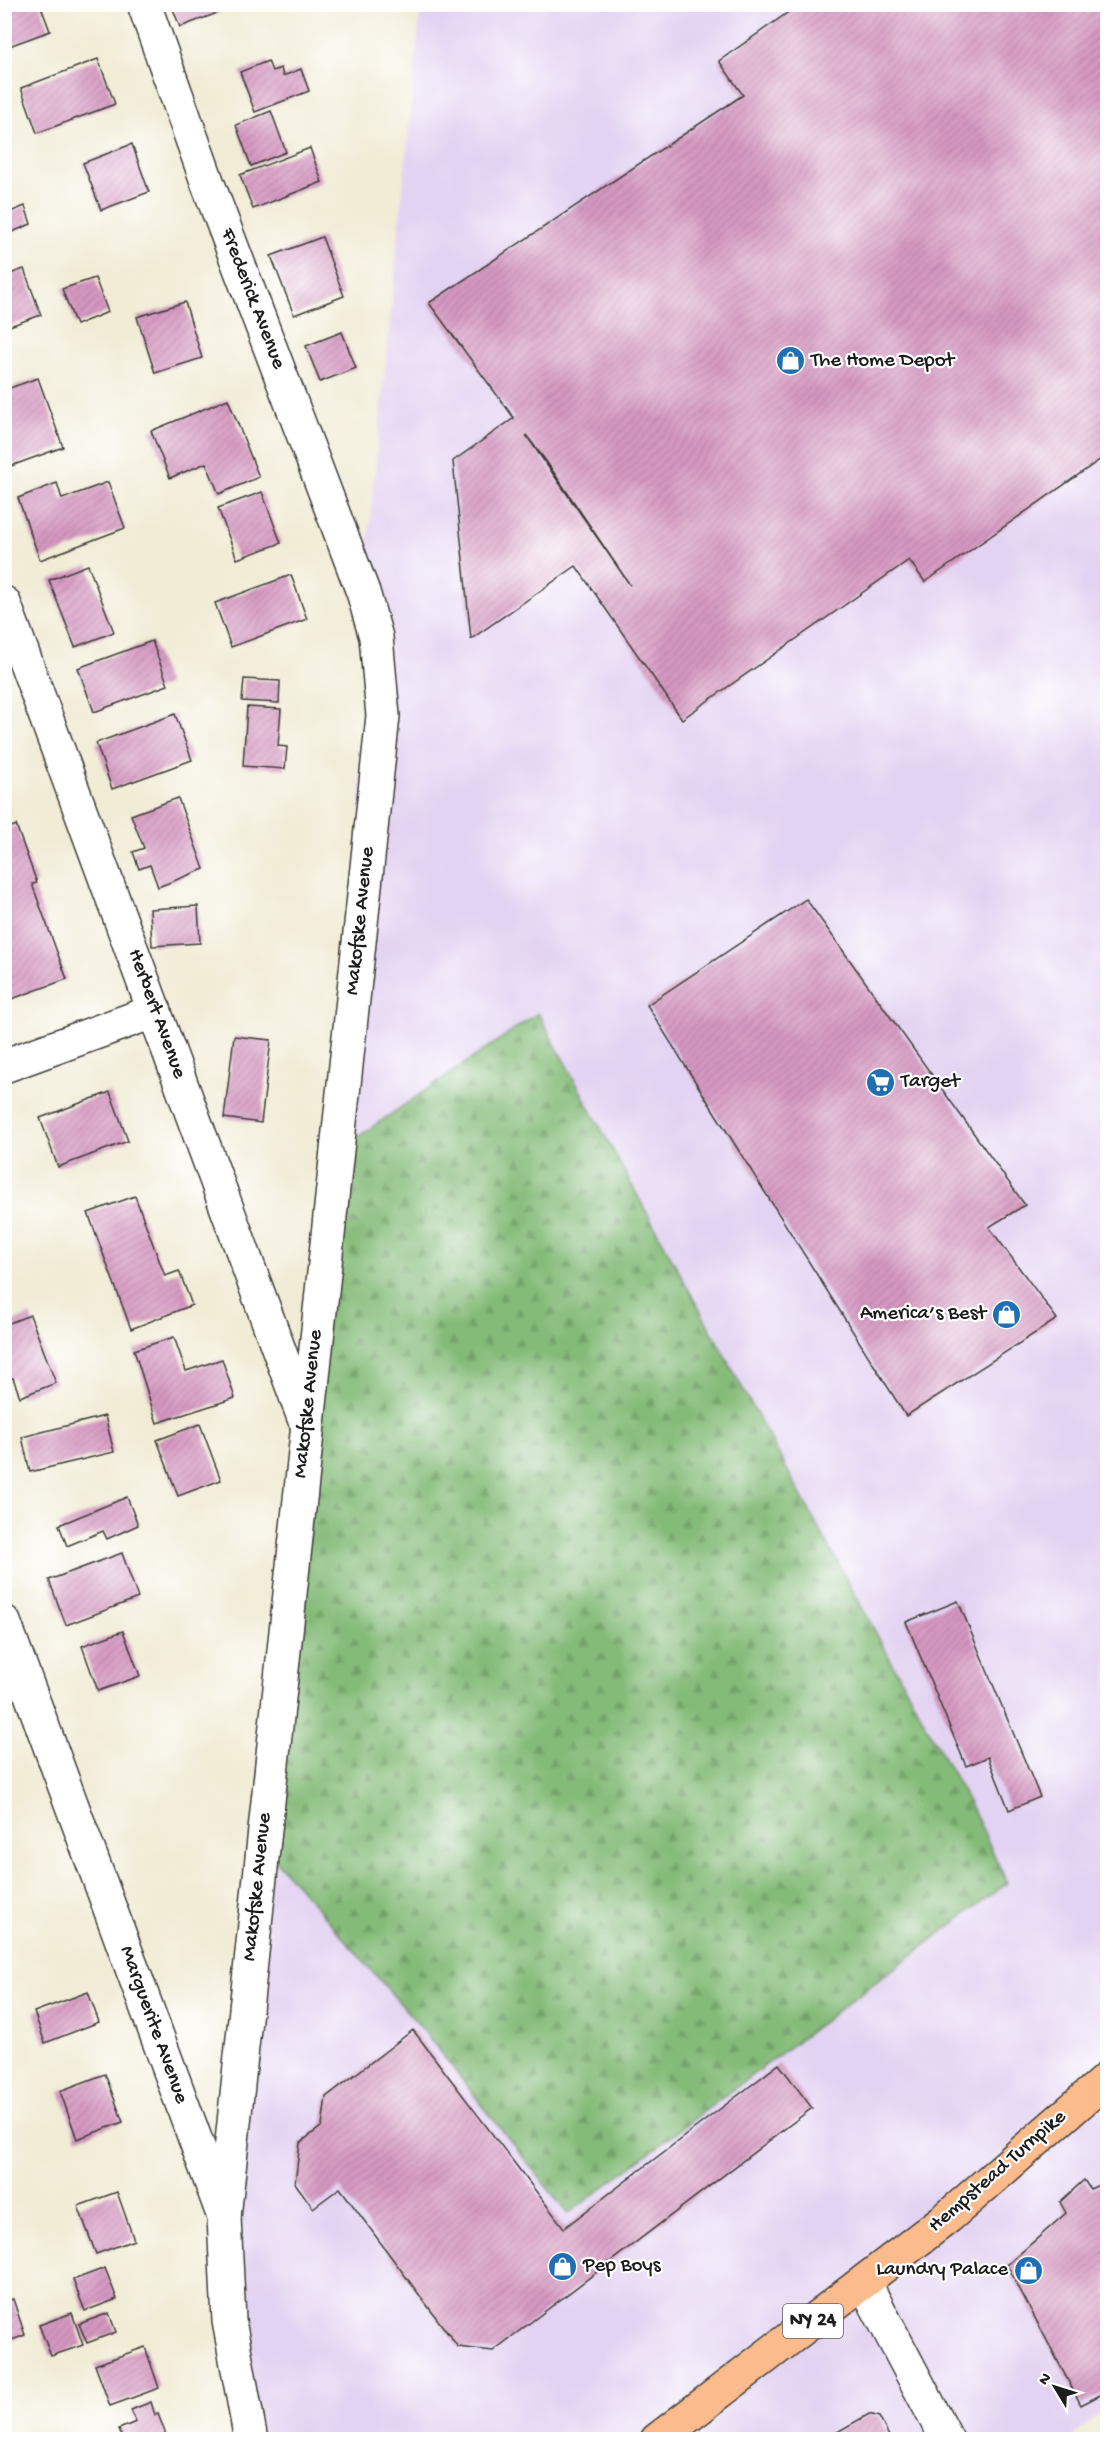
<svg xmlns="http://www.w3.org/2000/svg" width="1112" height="2444" font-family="'Gochi Hand',sans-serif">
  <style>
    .built { fill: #e3d3f2 }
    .forest { fill: url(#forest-firs); stroke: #506c4a; stroke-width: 1.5 }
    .building { fill: url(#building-hatch); fill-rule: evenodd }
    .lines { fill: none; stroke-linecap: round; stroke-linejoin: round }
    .minor-casing { stroke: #3c3b38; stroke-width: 36 }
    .primary-casing { stroke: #3c3b38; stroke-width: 36 }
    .minor { stroke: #fff; stroke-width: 33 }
    .primary { stroke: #fbbb8c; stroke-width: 33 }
    .labels { text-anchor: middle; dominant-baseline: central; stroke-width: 4.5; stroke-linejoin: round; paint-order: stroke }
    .shield { fill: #fff; stroke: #606060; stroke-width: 1.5 }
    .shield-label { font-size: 20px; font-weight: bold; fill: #1c1c1c }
    .street-label { font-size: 21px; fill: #1c1c1c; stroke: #fff }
    .poi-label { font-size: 21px; fill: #1c1c1c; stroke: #fff; text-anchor: start }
  </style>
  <defs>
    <pattern id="forest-firs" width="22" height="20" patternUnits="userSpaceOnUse" patternTransform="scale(1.5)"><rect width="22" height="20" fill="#84bb78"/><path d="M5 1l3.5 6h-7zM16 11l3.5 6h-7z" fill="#71a067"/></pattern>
    <pattern id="building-hatch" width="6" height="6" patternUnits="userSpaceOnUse" patternTransform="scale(1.5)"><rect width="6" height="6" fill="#d698c1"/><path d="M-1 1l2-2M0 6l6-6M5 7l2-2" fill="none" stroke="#b782a5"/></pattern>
  </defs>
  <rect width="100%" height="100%" fill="#fff"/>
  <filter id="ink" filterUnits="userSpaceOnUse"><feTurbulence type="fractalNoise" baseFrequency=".0167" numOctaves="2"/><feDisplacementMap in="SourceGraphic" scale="12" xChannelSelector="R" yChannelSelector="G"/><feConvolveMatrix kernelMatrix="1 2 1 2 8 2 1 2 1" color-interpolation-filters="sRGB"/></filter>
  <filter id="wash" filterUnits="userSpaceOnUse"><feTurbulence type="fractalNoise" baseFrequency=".008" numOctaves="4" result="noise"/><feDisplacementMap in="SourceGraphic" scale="24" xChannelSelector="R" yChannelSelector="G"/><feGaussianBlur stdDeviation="1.35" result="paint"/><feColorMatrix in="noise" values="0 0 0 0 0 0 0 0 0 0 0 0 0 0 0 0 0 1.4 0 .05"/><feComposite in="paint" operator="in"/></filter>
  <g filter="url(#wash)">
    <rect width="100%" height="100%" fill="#f1ecd6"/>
    <polygon class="built" points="421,5 1107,5 1107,2407 1068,2440 255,2440 224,2217 263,1846 419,2025 568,2213 538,1014 336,1152 358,943 363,592"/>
    <polygon class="forest" points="538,1013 979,1822 1007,1883 568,2214 419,2025 263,1846 336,1152"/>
    <g id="blocks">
      <g class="building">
        <polygon points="4,4 40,4 50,31 4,48"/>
        <polygon points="171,4 239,4 239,5 180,27"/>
        <path d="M800,4H1108V454L925,582L909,560L682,719L576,566L471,639L453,461L514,418L429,303L743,95L719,61ZM526,435L546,461L630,585Z"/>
        <polygon points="98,59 115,104 37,133 21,88"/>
        <polygon points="268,61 272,71 281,68 283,76 301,69 309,91 255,112 240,72"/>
        <polygon points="271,111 286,152 251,166 236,125"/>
        <polygon points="132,144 149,192 101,210 83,163"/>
        <polygon points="310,148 322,182 253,209 240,175"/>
        <polygon points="25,206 31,224 5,235 5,214"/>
        <polygon points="322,237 344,296 294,315 271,256"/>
        <polygon points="24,269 41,315 4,328 4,276"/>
        <polygon points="95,278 108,312 76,325 62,289"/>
        <polygon points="185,302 202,358 155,373 137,317"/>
        <polygon points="342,332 356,368 320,382 306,346"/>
        <polygon points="38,378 63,447 11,466 4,448 4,390"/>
        <polygon points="228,399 259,477 219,494 206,463 170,478 151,431"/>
        <polygon points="108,482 125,528 40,560 18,498 57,483 62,499"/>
        <polygon points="262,492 281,543 237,559 218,508"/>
        <polygon points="88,565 114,632 75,647 49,580"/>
        <polygon points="291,575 307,619 231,647 215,603"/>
        <polygon points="152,641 168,685 94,712 78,668"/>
        <polygon points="244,679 280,681 279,703 242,701"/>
        <polygon points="247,707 281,709 278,746 287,747 285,769 243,766"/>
        <polygon points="175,714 192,760 112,789 96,743"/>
        <polygon points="178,798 204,869 158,887 150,865 139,869 133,852 144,848 131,815"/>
        <polygon points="4,799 10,813 4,815"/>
        <polygon points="16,825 37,883 32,884 67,979 9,1000 5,986 5,830"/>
        <polygon points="806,899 1025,1205 989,1227 1057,1319 906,1416 647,1005"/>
        <polygon points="198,906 200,943 152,946 150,909"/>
        <polygon points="234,1036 271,1040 261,1123 224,1118"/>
        <polygon points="110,1092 128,1141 58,1167 40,1118"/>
        <polygon points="135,1196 165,1276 179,1271 192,1305 131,1329 88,1213"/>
        <polygon points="30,1315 56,1383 20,1397 13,1378 4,1381 4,1325"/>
        <polygon points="174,1337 186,1371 222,1359 235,1398 157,1423 134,1350"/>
        <polygon points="105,1416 114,1452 30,1472 22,1437"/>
        <polygon points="200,1424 221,1480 178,1496 157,1440"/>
        <polygon points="127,1497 138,1525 107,1539 103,1531 67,1546 59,1525"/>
        <polygon points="122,1553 138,1598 66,1625 49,1580"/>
        <polygon points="958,1601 1040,1797 1009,1810 988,1757 966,1766 906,1622"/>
        <polygon points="123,1631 140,1676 98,1691 82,1646"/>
        <polygon points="88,1992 99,2022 45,2043 34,2012"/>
        <polygon points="413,2030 564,2228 779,2064 812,2108 493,2351 458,2347 340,2188 313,2208 295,2183 300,2143 322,2126 326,2097"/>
        <polygon points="105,2074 123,2122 77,2139 60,2091"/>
        <polygon points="1084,2180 1090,2189 1108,2181 1108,2391 1081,2405 1007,2265 1066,2213 1060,2202"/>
        <polygon points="117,2192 134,2240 96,2254 78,2206"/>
        <polygon points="105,2268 117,2299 85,2311 73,2280"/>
        <polygon points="13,2299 25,2335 4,2343 4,2302"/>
        <polygon points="72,2313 83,2345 51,2356 39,2325"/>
        <polygon points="109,2313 116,2332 87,2343 79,2324"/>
        <polygon points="145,2347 159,2388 110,2406 95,2365"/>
        <polygon points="151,2402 155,2415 158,2414 168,2440 123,2440 119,2429 136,2422 131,2410"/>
        <polygon points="869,2414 879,2417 891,2440 823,2440"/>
      </g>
    </g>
  </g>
  <g filter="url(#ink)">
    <use href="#blocks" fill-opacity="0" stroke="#3c3b38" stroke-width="1.5"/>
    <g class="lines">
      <defs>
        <g id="minor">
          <polyline points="144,4 208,184 363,592 376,637 383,716 224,2217"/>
          <polyline points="4,603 304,1418"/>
          <polyline points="4,1066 155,1011"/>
          <polyline points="4,1622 224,2217 229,2321 251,2440"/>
          <polyline points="864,2282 947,2440"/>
        </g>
        <polyline id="primary" points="657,2440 948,2217 1108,2078"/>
      </defs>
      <use href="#minor" class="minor-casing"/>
      <use href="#primary" class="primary-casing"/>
      <use href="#minor" class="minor"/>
      <use href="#primary" class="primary"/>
    </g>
  </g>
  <defs>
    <symbol id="shop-disc" viewBox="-11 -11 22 22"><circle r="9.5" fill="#1f6fb2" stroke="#fff"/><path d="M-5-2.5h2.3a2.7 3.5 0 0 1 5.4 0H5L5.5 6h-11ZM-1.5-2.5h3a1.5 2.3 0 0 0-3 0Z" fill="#fff"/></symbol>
    <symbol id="supermarket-disc" viewBox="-11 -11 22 22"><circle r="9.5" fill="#1f6fb2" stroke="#fff"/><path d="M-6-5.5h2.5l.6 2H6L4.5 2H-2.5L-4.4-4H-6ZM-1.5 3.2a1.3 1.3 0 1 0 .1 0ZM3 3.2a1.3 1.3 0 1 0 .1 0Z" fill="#fff"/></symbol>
  </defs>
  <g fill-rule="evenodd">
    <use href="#shop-disc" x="774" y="344" width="33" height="33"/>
    <use href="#supermarket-disc" x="864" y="1066" width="33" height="33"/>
    <use href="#shop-disc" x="990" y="1298" width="33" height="33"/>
    <use href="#shop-disc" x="546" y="2250" width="33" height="33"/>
    <use href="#shop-disc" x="1012" y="2254" width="33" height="33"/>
  </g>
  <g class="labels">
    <rect class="shield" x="783" y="2304" width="60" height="34" rx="4.5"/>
    <g class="shield-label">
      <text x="813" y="2321">NY 24</text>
    </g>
    <g class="street-label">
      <text transform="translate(252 299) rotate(69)">Frederick Avenue</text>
      <text transform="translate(361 921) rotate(-84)">Makofske Avenue</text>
      <text transform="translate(156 1014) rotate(70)">Herbert Avenue</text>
      <text transform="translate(309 1404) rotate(-84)">Makofske Avenue</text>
      <text transform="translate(258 1887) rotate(-84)">Makofske Avenue</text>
      <text transform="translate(153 2025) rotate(70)">Marguerite Avenue</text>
      <text transform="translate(998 2172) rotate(-41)">Hempstead Turnpike</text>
    </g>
    <g class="poi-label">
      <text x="811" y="361">The Home Depot</text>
      <text x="901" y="1082">Target</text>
      <text x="986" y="1314" text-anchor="end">America’s Best</text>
      <text x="583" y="2266">Pep Boys</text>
      <text x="1008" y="2270" text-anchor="end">Laundry Palace</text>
    </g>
  </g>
  <rect width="1112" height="2444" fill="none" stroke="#fff" stroke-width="24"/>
  <g transform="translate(1055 2387) rotate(308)" stroke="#ffffff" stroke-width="4.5" paint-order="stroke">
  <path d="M0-4.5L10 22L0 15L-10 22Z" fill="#1c1c1c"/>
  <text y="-9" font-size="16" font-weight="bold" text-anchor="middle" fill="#1c1c1c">N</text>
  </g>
</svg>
